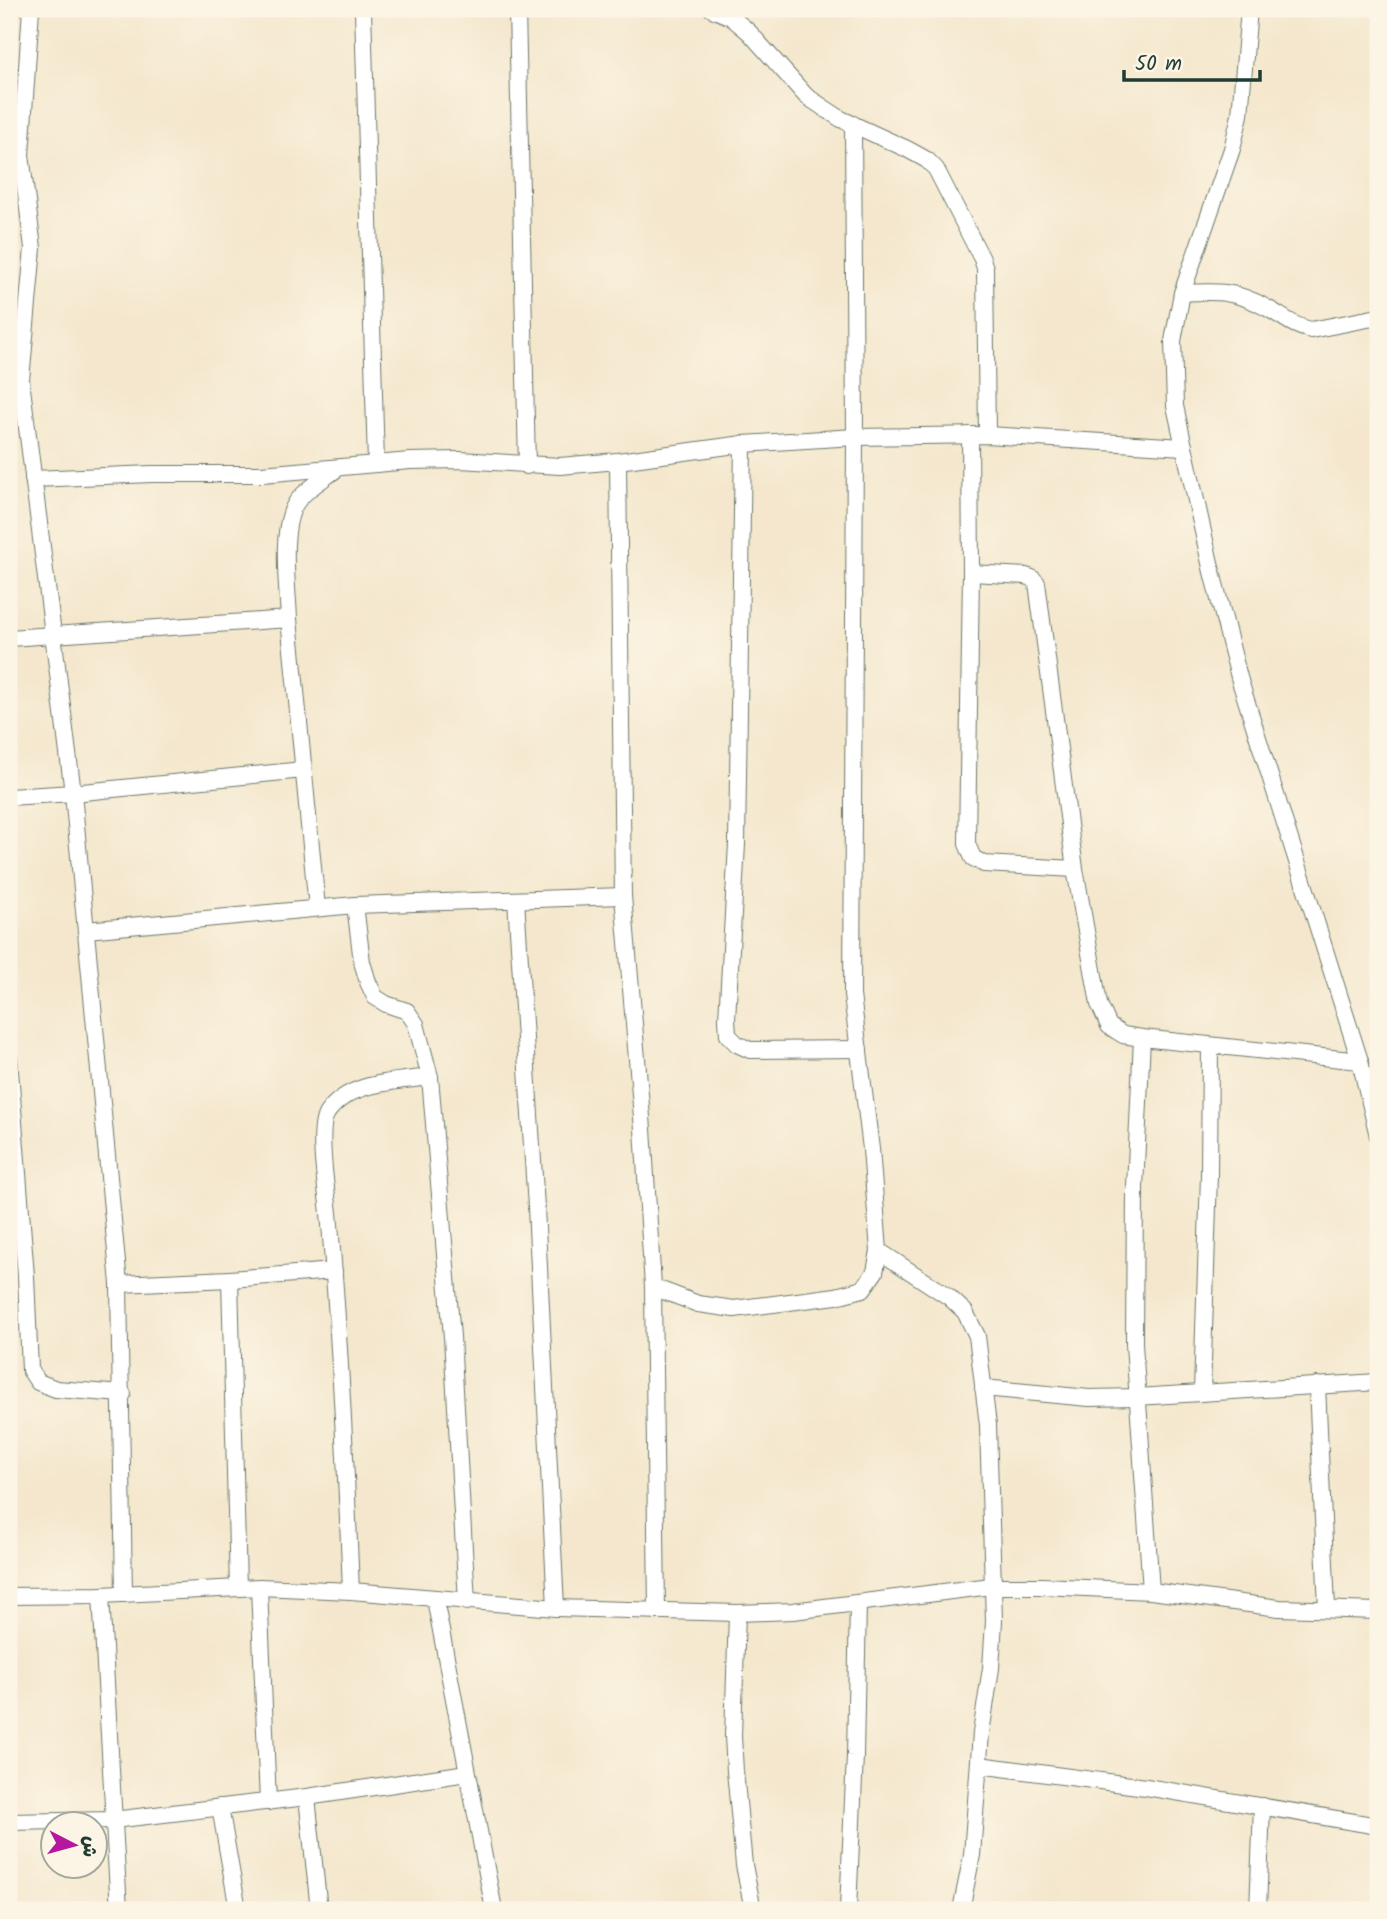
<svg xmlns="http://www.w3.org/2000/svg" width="1387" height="1919" font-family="Kalam,'Playpen Sans Arabic',sans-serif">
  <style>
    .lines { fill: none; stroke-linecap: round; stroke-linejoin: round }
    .street-casing { stroke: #6a786a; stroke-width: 18 }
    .street { stroke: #fff; stroke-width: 16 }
  </style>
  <rect width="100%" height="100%" fill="#fcf5e5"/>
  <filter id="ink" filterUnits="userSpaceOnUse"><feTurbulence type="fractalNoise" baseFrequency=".0143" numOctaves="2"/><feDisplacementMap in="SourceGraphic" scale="14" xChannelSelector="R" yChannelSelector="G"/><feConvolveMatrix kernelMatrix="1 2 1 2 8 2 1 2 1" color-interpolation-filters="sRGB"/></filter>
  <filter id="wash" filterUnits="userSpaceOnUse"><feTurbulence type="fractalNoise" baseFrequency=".00686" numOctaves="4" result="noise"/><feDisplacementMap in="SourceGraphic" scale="28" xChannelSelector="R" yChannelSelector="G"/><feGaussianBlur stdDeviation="1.57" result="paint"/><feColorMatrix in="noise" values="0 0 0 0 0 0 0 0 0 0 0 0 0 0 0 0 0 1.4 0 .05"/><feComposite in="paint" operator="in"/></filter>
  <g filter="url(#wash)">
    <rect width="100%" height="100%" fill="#f4e7cd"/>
  </g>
  <g filter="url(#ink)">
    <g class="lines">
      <defs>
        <g id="street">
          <polyline points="31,9 21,155 33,248 21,380 73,793 119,1284 124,1594"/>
          <polyline points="363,9 376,464"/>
          <polyline points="517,9 527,466"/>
          <polyline points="712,9 731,17 749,32 806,96 841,119 907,149 927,160 936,169 982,259 985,268 987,435"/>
          <polyline points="1249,9 1240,115 1232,149 1182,293 1173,341 1175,406 1212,572 1240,681 1360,1061 1378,1136"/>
          <path d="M1182,293C1217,291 1235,290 1267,308C1282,316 1294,327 1311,330L1378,317"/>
          <polyline points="970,435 971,573 967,844 973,858 984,864 1075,869"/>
          <polyline points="743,444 737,844 727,1019 728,1035 737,1044 750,1050 859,1049"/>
          <polyline points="618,461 623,896 643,1129 653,1287 657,1611"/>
          <polyline points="33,479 152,474 262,474 410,461 460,460 560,466 618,461 743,444 855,437 987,435 1184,447"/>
          <polyline points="971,573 1026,576 1032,578 1037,583 1075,869 1099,1004 1109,1026 1123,1035 1142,1038 1360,1061"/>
          <path d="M289,619C288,589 278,522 299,499C309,487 325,478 338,468"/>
          <polyline points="9,638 289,619 317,908"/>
          <polyline points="9,797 73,793 303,770"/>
          <polyline points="516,900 536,1207 556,1608"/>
          <polyline points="355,905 362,962 368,982 375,997 386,1004 407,1011 416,1024 430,1077 452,1337 467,1602"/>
          <polyline points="86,930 355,905 623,896"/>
          <polyline points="1142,1038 1135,1187 1134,1344 1151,1591"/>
          <polyline points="9,1058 26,1276 30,1370 38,1382 56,1389 123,1394"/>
          <polyline points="879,1251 949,1297 965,1312 977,1336 988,1425 994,1621 991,1668 981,1733 972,1855 961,1910"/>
          <polyline points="230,1279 238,1588"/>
          <polyline points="119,1284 230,1279 334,1271"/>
          <polyline points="653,1287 698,1304 734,1309 836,1296 863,1289 875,1272 879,1251 871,1149 852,995 855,437 853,124"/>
          <polyline points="1317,1385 1327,1609"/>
          <polyline points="983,1388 1089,1398 1137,1397 1378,1382"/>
          <polyline points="1202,1392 1209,1175 1210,1046"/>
          <polyline points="259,1587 268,1802"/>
          <path d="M351,1591C346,1465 340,1339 329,1213C327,1192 316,1129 327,1113C349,1081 395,1082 430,1077"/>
          <polyline points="101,1595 119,1910"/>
          <polyline points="9,1596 101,1595 259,1587 351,1591 556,1608 737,1613 793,1611 991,1586 1042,1586 1151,1591 1279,1608 1378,1611"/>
          <polyline points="435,1599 494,1910"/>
          <polyline points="737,1613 733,1736 735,1771 744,1865 753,1910"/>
          <polyline points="979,1765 1146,1787 1378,1826"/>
          <polyline points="307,1797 319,1910"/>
          <polyline points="220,1807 238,1910"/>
          <polyline points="9,1822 113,1820 307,1797 467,1773"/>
          <polyline points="848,1910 855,1756 858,1603"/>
          <polyline points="1258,1910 1262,1806"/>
        </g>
      </defs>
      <use href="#street" class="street-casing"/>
      <use href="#street" class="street"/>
    </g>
  </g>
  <rect width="1387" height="1919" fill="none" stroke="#fcf5e5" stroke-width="35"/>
  <g transform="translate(74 1845) rotate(96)"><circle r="33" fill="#fcf5e5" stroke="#a4ab9e" stroke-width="2"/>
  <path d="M0-5L12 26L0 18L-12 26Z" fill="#b5179e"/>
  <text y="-10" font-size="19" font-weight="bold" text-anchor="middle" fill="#1f3d34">ش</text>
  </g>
  <path d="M1124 70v10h136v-10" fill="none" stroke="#1f3d34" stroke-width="3.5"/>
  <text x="1135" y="70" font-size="21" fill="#1f3d34" stroke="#fcf5e5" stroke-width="5" paint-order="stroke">50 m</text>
</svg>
